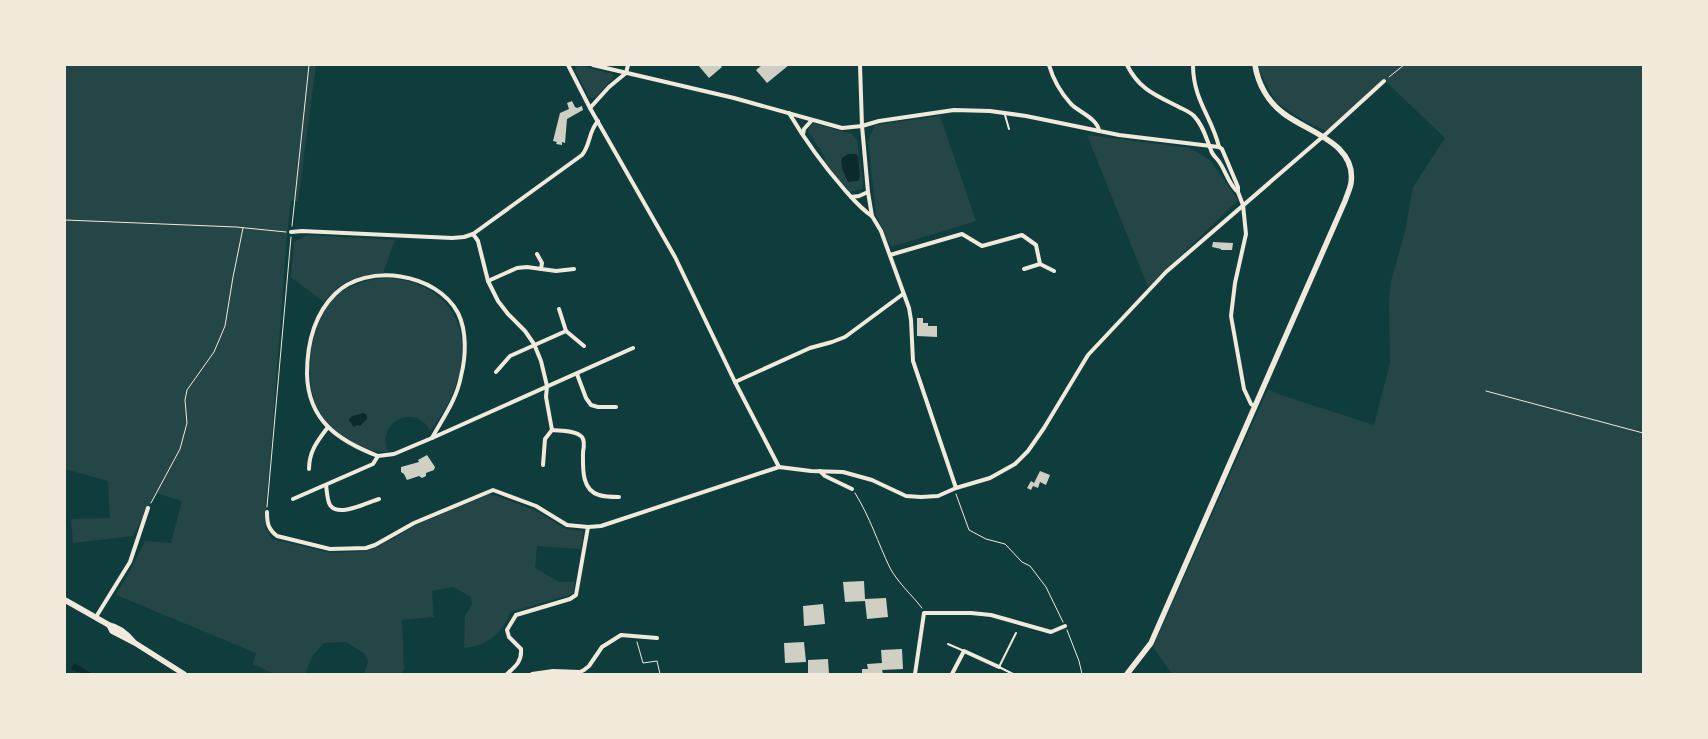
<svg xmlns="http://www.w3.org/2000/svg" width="1708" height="739" font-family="'Fira Sans',sans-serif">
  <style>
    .green { fill: #244646 }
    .water { fill: #0a2a2b }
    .building { fill: #cfcfc3 }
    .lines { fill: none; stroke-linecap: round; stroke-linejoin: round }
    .path { stroke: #f1e9da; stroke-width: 1 }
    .service { stroke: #f1e9da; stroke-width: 2 }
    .minor { stroke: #f1e9da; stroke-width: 4 }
    .secondary { stroke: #f1e9da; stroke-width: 5.5 }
  </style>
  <rect width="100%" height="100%" fill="#0f3d3e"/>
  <g class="green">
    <path d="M65,65H316L298,201H291L287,235L265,528L272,539L331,553L367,551L378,547L416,525L489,494L500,497L534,510L566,529L583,531L581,549L537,546L535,568L559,582H575L573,594L511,612C499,635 491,644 464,648L465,616L472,604L471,597L453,587L432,591L434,617L402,620L404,670L400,674H364L368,662L365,654L346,642L324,643L313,655L305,674H275L253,664L256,653L116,595L130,571L145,541L171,543L182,501L156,493L133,536L73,543L71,519L110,518L108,481L65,469Z"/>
    <polygon points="577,65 613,74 613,78 597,96 593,98 589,97 575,70"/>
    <polygon points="1258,65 1643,65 1643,674 1172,674 1153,647 1268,389 1281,395 1374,425 1390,363 1389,302 1391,281 1405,231 1413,187 1445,138 1383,79 1329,132 1306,122 1276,102 1258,69"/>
    <polygon points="940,116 976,221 891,247 876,215 868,141 875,125"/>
    <polygon points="814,123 852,134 857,140 863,185 862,189 850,192 824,162 825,157 808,131 811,125"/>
    <polygon points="1087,135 1190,148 1210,160 1238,200 1148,287"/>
    <polygon points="307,235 395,240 383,273 348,281 338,287 324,302 291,277 294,242"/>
    <path d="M387,278C454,282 478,336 452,395C447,408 438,420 430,431C417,402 375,421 388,452C374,453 361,447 349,440C336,432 323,421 317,407C302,373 311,312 343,291C356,282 372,279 387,278Z"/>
  </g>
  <g class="water">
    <path d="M848,154H856L858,156L860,177L858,181L848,182C845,175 840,166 842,158Z"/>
    <polygon points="364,413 367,416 367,419 360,426 357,425 354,427 349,420 352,416"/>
    <path d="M74,663L93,674C85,674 78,673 71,669Z"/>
  </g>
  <g class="building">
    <polygon points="698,65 720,65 722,67 709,78"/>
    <polygon points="762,65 789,65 767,83 756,70"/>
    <polygon points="572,101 575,107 577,108 582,106 583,110 567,119 565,143 562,142 562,145 556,144 557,142 553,141 560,113 569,109 567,103"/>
    <polygon points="1213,242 1233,243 1232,250 1221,250 1221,249 1212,247"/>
    <polygon points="917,318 923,318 923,323 928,323 928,326 937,326 937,337 917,336"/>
    <polygon points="427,455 435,467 434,470 426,473 426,476 422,478 419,476 407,480 404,474 401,472 401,467 419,462 418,460"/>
    <polygon points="1040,471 1050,475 1046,485 1040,482 1038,488 1033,486 1031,490 1027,488 1031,481 1034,483"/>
    <polygon points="864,581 865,599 886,598 888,617 867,619 865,601 845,602 843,582"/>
    <polygon points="823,604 825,624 804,626 803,606"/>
    <polygon points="804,642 806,662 785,663 784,643"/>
    <polygon points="902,649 903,669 882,670 883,674 862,674 862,669 868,669 867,664 882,663 881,650"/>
    <polygon points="828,659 829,674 808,674 808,660"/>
  </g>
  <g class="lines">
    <g class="path">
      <polyline points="1389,77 1404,65"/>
      <polyline points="65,220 236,227 286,232"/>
      <polyline points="292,226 309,65"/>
      <polyline points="1486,391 1643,433"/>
      <path d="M855,493C870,517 878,543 890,568C899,584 911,594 922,608"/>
      <polyline points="956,494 969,530 986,539 1005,544 1022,562 1030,566 1046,587 1063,622"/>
      <polyline points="151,503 180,449 187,423 185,400 187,390 214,352 225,326 233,277 243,228"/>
      <polyline points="267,507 291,237"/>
      <polyline points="1067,630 1079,661 1082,674"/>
      <polyline points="637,642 643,663 657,661 660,674"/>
    </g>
    <g class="service">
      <polyline points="1005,115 1009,129"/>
      <polyline points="948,644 964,651"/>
      <polyline points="1013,674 999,667 1016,633"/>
    </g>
    <g class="minor">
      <polyline points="568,65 590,108 675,257 735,382 779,467"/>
      <polyline points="593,65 734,98 842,128 862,126 879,121 954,110 990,111 1026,116 1119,135 1219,147"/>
      <polyline points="860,65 862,126 868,192 872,216 881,231 909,308 911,320 913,361 956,488"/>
      <path d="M1049,65C1053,79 1061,93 1071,104C1079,112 1098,119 1099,131"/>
      <path d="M1127,65C1139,89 1155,95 1177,106C1182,109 1189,111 1194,116C1203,125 1206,138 1211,150C1212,155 1217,158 1220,163C1226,172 1229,185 1238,192"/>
      <path d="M1193,65C1193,100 1212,117 1219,147L1222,149L1238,187V192L1243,205L1246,234L1235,283L1231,316L1244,389L1251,404L1255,407"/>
      <polyline points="626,73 628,65"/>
      <polyline points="590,108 609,87 626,73"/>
      <path d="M789,113C805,140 823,165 844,189C852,198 861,209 872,216"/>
      <polyline points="803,134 804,129 812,120"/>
      <polyline points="851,197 859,196 868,192"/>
      <path d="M291,232L302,231L452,238L464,237L473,234L582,155C591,144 588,132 598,121"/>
      <polyline points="473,234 478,241 488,281 498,301 508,314 525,331 534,344 541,361 547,386 546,397 552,430 545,439 543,465"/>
      <polyline points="537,254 542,263 541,269"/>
      <polyline points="890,255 962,234 982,246 1022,235 1036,245 1040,264 1054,271"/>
      <polyline points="1024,269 1040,264"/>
      <polyline points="488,281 517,268 527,267 556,271 574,269"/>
      <polyline points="566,331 584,346"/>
      <polyline points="496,372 510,356 566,331 559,309"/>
      <polyline points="577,374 586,398 591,405 598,407 616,407"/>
      <polyline points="735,382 810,348 832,342 845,337 903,294"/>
      <path d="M552,430C560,431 576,430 582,437C585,441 584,447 583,452C583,467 581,490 599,495C605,497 613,497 619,497"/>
      <path d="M378,456C339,441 308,421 307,374C307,345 314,315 335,294C367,262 437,273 458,313C467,331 466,357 461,376C457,399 443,418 432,438"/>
      <path d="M309,469C309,451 318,440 328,427"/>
      <polyline points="820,471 825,476 852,489"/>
      <path d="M326,485C327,491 327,500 330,505C338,518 368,502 379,499"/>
      <polyline points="293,499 373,464 378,456 394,454 432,438 633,348"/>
      <path d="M267,512C267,523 268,529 277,536L330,549L366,548L375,545L414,523L493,490L536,506L567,525L588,527L601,526L779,467L811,471L843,472L872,480L906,496L921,497L938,496L956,488L990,478L1015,464L1028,451L1044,428L1088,355L1166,272L1327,133L1384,81"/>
      <polyline points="96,617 130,562 148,508"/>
      <path d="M507,674C516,666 522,661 521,649L509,637L507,630L516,615L570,599L576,595L588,527"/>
      <polyline points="532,674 553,671 580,672 584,670 589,666 602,647 621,635 657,638"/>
      <polyline points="915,674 924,613 971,613 991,615 1051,632 1065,626"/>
      <polyline points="952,674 964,651 999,667"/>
    </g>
    <g class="secondary">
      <path d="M65,600L109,625C119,627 127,634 133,641"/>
      <polyline points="109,625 112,631 135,643 184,674"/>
      <path d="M1127,674L1151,643L1345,201C1347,195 1350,189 1351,183C1357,143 1307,132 1283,113C1268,102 1258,84 1255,65"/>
    </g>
  </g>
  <rect width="1708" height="739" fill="none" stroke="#f1e9da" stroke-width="132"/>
</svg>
